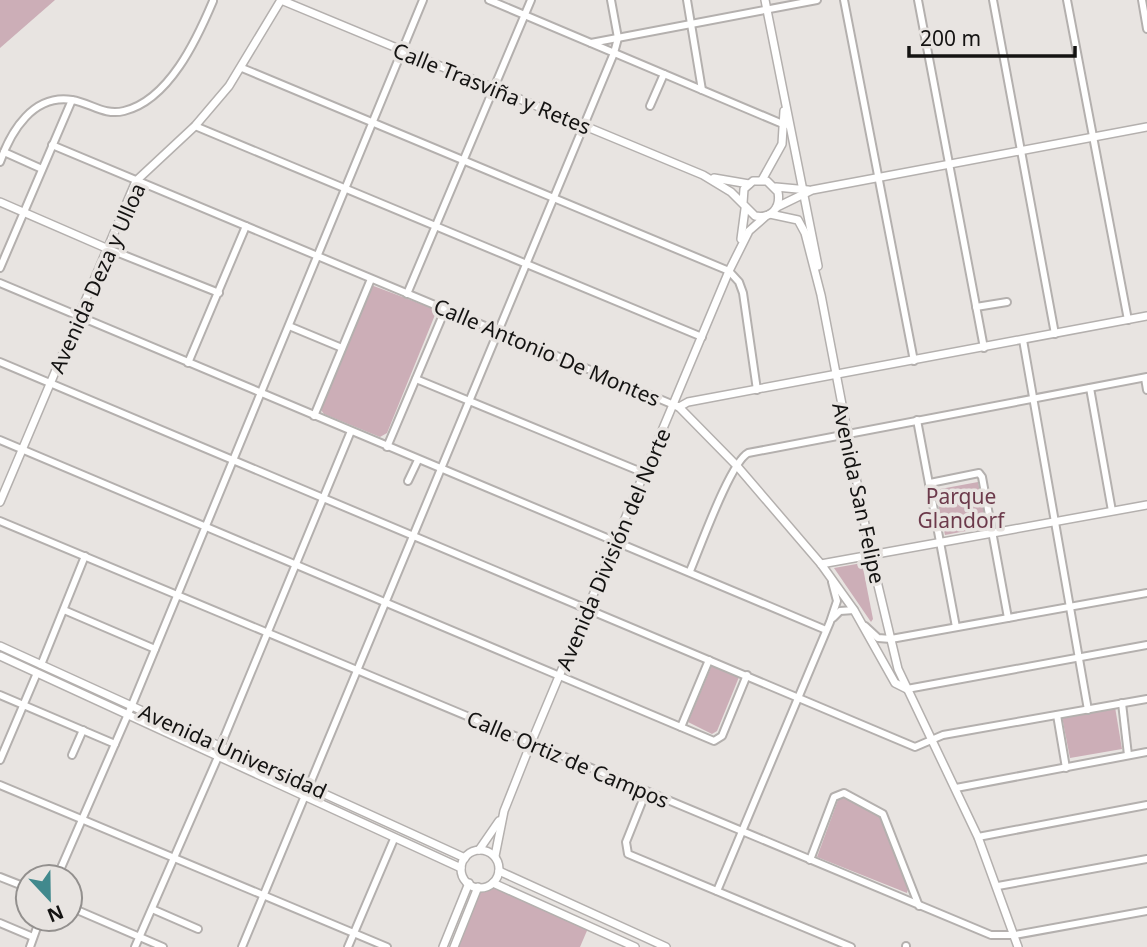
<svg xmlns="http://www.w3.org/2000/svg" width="1147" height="947" font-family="'Noto Sans',sans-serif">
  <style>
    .green { fill: #ccaeb7 }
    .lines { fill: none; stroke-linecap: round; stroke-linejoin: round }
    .minor-casing { stroke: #b4b0ae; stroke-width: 10 }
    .major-casing { stroke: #b4b0ae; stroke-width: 10 }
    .minor { stroke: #fff; stroke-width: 6 }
    .major { stroke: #fff; stroke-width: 7 }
    .labels { text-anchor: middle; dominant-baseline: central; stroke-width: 7; stroke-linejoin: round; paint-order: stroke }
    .street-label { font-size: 21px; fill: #141312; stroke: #e8e4e1 }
    .park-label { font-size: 21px; fill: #6c3a4b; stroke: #e8e4e1 }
  </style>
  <rect width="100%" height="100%" fill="#e8e4e1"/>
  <g class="green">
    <polygon points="0,0 55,0 0,48"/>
    <polygon points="371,285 437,310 387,433 380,437 324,414 321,410"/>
    <polygon points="978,482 987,527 945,535 935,490"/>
    <polygon points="862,563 873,619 871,622 834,568"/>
    <polygon points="712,665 739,677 717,731 712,734 688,722"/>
    <polygon points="1115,707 1122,749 1070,758 1062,717"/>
    <polygon points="844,797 879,815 908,889 907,893 817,857 838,800"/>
    <polygon points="493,883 589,926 580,947 454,947 478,887"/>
  </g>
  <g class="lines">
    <defs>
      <g id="minor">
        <polyline points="489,0 785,125"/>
        <polyline points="687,0 702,90"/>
        <polyline points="844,0 914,361"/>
        <polyline points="918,0 984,348"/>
        <polyline points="993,0 1055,334"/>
        <polyline points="1067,0 1128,320"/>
        <polyline points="1142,0 1147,29"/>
        <polyline points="591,43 817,0"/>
        <polyline points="242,68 729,271 739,282 743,293 757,390"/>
        <polyline points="650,106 664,74"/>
        <polyline points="195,126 702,337"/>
        <polyline points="52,145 674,405"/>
        <polyline points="4,152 42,169"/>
        <path d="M0,162C11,131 33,94 72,100C91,103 104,116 124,111C169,100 197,39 213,1"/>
        <polyline points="106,248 219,293"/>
        <polyline points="0,268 72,100"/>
        <polyline points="0,283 826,630"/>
        <polyline points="407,294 531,0"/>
        <polyline points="976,307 1007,302"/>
        <polyline points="289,326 342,348"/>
        <polyline points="1023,340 1088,710"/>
        <polyline points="0,362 915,747 943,735 1147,699"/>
        <polyline points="188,363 246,226"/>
        <polyline points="1145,378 1147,390"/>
        <polyline points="416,379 644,473"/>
        <polyline points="1090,388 1112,511"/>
        <polyline points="314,416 371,279"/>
        <polyline points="917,420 956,627"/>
        <polyline points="0,440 714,741 722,736 747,675"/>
        <polyline points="387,447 445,310"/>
        <polyline points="408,481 418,460"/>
        <polyline points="930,483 979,473 982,477 1008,618"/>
        <polyline points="0,521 991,935 1015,935 1147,911"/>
        <path d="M690,571C700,548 730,463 748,453L1147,377"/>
        <polyline points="64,610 155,649"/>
        <polyline points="833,618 840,611 854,610"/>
        <polyline points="865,626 878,638 891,639 1147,593"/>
        <polyline points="41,665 85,556"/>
        <polyline points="907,689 1147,645"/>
        <polyline points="0,695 115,744"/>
        <polyline points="1122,703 1128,755"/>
        <polyline points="1057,715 1066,768"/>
        <polyline points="681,727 709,660"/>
        <polyline points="221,745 351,431"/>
        <polyline points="72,755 83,730"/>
        <polyline points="0,760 37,673"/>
        <polyline points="0,785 387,947"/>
        <polyline points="956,788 1147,752"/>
        <polyline points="646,792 626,842 628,854 851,947"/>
        <polyline points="978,837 1147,805"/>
        <polyline points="810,860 834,797 844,793 883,814 919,906"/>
        <polyline points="0,877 28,888"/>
        <polyline points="57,877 132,705 423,0"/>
        <polyline points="998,886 1147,859"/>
        <polyline points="717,891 830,622 837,601 832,582"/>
        <polyline points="70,907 163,947"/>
        <polyline points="152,909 198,929"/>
        <polyline points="0,923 33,937"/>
        <polyline points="30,947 40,919"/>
        <polyline points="135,947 218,757"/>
        <polyline points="242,947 614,53 618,38 611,0"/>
        <polyline points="348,947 394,839"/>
        <polyline points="906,947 906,946"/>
      </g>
      <g id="major">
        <path d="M281,0L703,175L731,192L755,216C771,219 781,208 778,192L767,181H753L744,189L743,203"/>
        <polyline points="765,0 818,266"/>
        <polyline points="714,178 749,184"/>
        <polyline points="762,180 782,144 784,111"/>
        <polyline points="776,187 808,190"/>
        <polyline points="0,202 106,248"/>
        <polyline points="777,207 812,190 1147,127"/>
        <polyline points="770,214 798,220 805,233 821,295 871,556 898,669 978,837 1018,947"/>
        <polyline points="741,239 745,209"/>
        <polyline points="674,405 679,407 688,402 1147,316"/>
        <polyline points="679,407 737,466 821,564 854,610 895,683 907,689"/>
        <polyline points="0,502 136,181 195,126 229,86 281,0"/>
        <polyline points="821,564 1147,505"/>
        <polyline points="0,646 465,858"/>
        <polyline points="0,656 461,868"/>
        <polyline points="479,850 499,821"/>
        <circle cx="480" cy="869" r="19"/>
        <polyline points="495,856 504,811 531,743 729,271 749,231 766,216"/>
        <polyline points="499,871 666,947"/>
        <polyline points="493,883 635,947"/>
        <polyline points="443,947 469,883"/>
        <polyline points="454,947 478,887"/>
      </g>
    </defs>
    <use href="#minor" class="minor-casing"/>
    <use href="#major" class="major-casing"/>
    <use href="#minor" class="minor"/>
    <use href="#major" class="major"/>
  </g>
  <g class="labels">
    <g class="street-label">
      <text transform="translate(492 88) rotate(22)">Calle Trasviña y Retes</text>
      <text transform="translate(97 278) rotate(-66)">Avenida Deza y Ulloa</text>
      <text transform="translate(547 352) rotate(23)">Calle Antonio De Montes</text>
      <text transform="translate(859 493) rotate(78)">Avenida San Felipe</text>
      <text transform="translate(613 549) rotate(-67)">Avenida División del Norte</text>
      <text transform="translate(233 751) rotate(24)">Avenida Universidad</text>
      <text transform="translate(568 759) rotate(23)">Calle Ortiz de Campos</text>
    </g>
    <g class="park-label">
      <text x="961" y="496">Parque<tspan x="961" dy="24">Glandorf</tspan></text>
    </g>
  </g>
  <g transform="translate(49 898) rotate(158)"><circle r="33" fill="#e8e4e1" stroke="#93908e" stroke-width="2"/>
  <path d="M0-5L12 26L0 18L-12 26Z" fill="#41898d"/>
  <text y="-10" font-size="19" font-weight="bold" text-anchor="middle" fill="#141312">N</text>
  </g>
  <path d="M909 46v10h166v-10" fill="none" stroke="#141312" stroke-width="3.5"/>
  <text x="920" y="46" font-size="21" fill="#141312" stroke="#e8e4e1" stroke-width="5" paint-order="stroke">200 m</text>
</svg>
